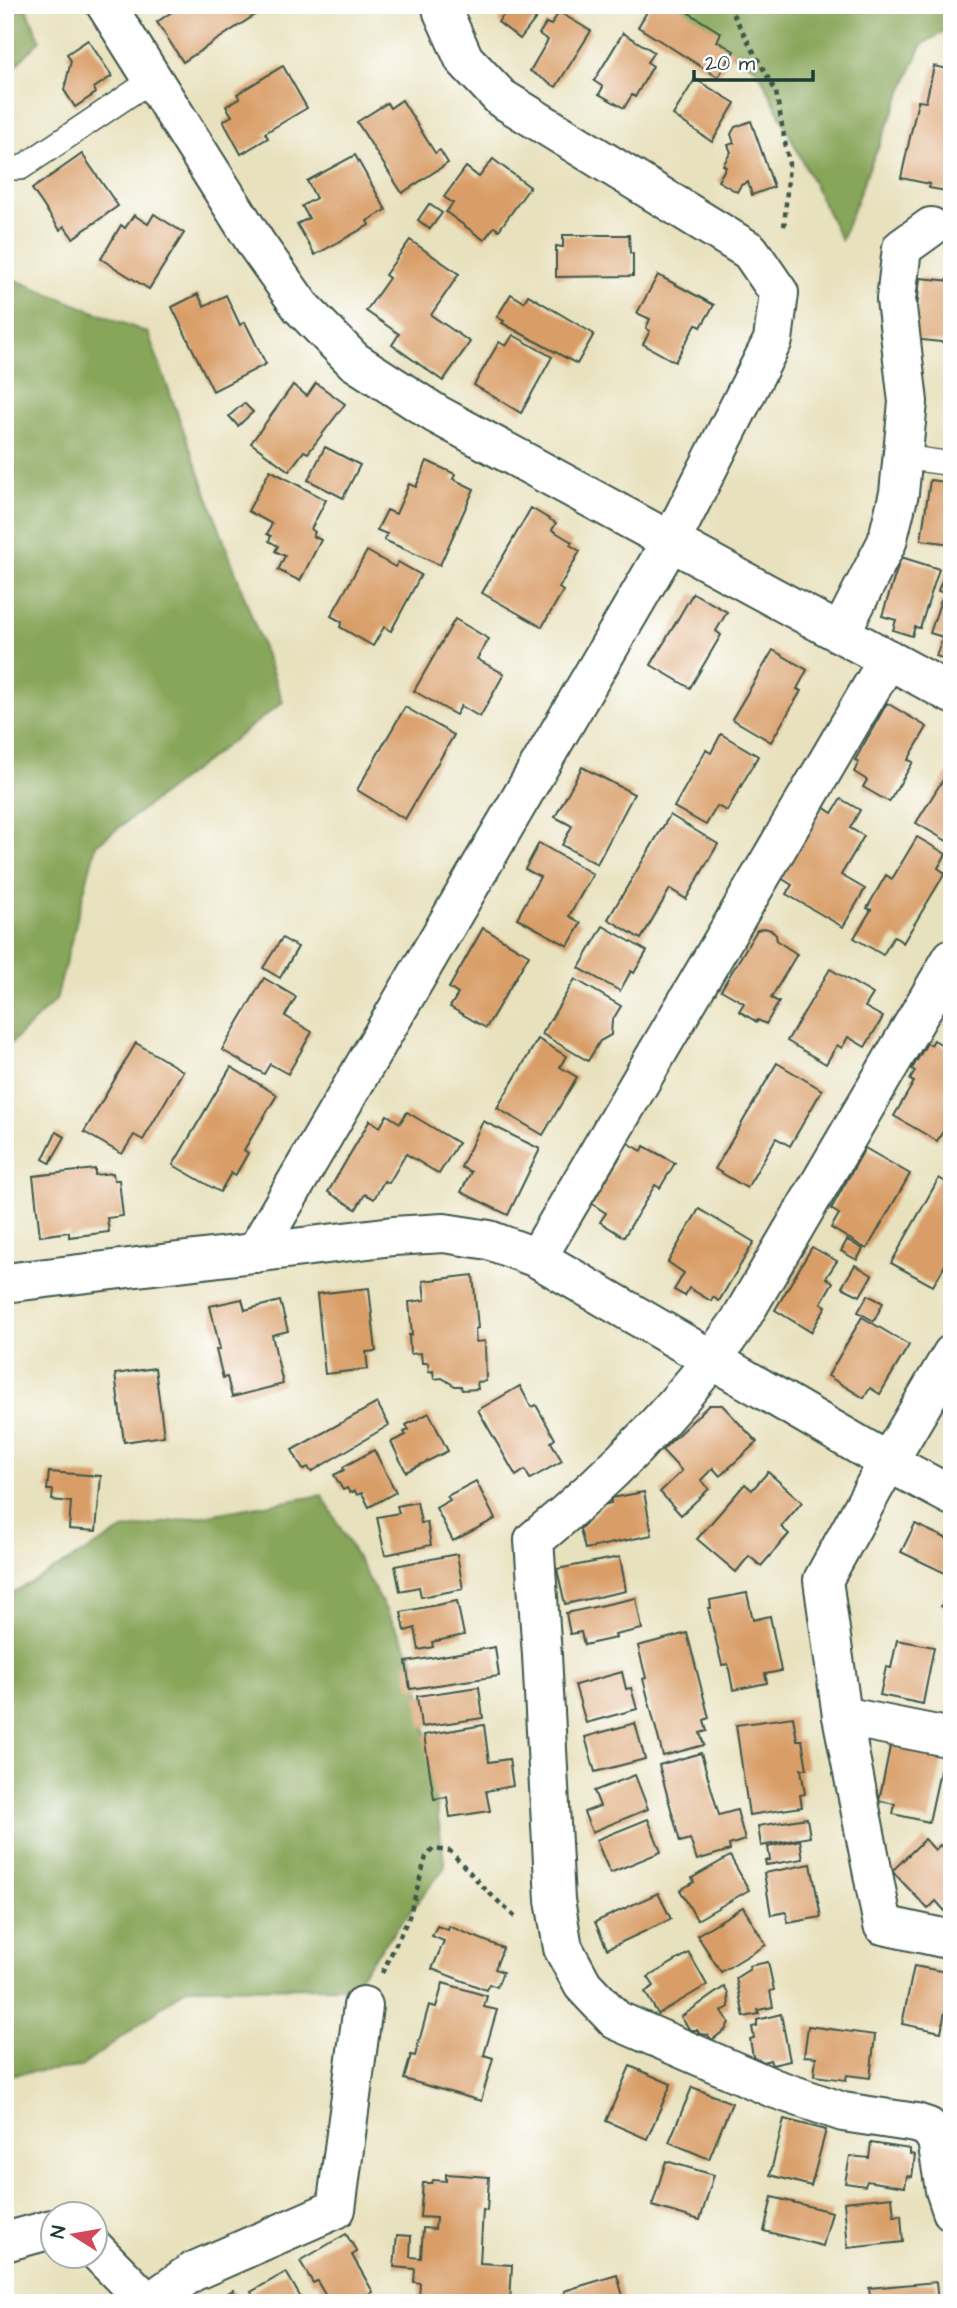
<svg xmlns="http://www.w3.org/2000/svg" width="957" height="2308" font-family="'Architects Daughter',sans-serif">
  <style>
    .forest { fill: #88a65a; stroke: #547247; stroke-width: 2 }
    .building { fill: #d99e68 }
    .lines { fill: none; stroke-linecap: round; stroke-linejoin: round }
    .service-casing { stroke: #3d5649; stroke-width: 26 }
    .minor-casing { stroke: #3d5649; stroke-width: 42 }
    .tertiary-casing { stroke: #3d5649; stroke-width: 42 }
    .path { stroke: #3d5649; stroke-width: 4.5; stroke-dasharray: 5 5; stroke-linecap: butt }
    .service { stroke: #fff; stroke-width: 23 }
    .minor { stroke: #fff; stroke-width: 38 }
    .tertiary { stroke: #fff; stroke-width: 38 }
  </style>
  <rect width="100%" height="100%" fill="#fff"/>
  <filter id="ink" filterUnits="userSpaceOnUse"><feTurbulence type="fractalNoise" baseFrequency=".0143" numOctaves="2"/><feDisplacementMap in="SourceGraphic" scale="14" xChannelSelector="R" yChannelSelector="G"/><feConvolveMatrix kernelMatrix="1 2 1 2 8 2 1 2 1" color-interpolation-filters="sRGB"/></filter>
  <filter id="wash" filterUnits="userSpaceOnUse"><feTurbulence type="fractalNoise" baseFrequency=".00686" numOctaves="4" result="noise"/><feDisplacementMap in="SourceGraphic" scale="28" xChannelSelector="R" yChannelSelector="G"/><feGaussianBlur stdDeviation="1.57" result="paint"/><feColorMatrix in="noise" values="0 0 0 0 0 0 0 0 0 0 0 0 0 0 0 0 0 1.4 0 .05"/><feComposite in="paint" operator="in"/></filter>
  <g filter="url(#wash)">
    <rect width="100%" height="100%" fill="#e8e1bd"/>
    <g class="forest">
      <polygon points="5,5 25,5 40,40 5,77"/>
      <polygon points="655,5 952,5 952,26 922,45 870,166 841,240 758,70"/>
      <polygon points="5,276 148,333 283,702 96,845 56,1000 5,1049"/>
      <polygon points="322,1495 416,1664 445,1867 351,1987 187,1988 81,2067 5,2075 5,1600 11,1594 123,1530"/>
    </g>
    <g id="blocks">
      <g class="building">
        <polygon points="182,5 262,5 264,9 183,62 157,22"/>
        <polygon points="511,5 546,5 520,39 498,22"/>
        <polygon points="651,5 676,5 721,33 717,41 734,51 718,77 638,27"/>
        <polygon points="559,12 591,31 556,87 530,71 548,40 539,34 546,23 551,25"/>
        <polygon points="623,33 654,52 647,62 653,66 635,97 632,95 624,108 599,94 603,87 594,81"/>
        <polygon points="88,40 112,76 94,88 96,93 75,107 64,90 71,61 67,54"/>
        <polygon points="283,66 307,108 265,133 268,138 241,154 223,121 232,116 226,106 240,98 237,94"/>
        <polygon points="934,66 952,70 952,192 929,188 930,184 901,178 918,101 926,102"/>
        <polygon points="695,79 735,103 712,142 673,115"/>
        <polygon points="402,100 435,153 440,150 448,163 402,193 357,122 387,103 390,108"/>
        <polygon points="751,121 774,187 752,195 748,182 741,185 737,192 718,181 726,167 723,165 731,152 728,145 734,143 731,134 735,127"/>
        <polygon points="82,154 118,206 73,238 64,226 60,230 32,189"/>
        <polygon points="355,155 386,210 367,221 369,225 315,255 297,224 309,218 302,206 316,198 307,181"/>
        <polygon points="493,159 530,187 499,230 494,227 484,240 446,212 453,203 444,197 466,167 479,177"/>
        <polygon points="429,204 442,213 430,229 418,220"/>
        <polygon points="154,214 184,233 149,289 101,259 121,225 125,228 134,215 148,224"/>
        <polygon points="563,235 629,235 630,253 633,254 633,276 556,277 556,246 563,247"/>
        <polygon points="410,240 459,274 431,315 470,342 443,381 392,345 399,334 366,311 389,278 385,275"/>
        <polygon points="658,275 714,305 701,327 696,324 675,362 643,344 650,331 646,328 650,319 637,313"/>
        <polygon points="920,278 952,281 952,332 950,332 949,343 914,339"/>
        <polygon points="198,294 204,306 226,295 240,325 245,322 266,364 213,391 172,307"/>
        <polygon points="511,294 524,302 528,295 594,334 577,364 502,323 504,321 497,317"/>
        <polygon points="513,335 552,357 521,413 474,385 499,342 506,346"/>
        <polygon points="316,383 345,404 308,453 304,451 289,471 251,443 293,385 307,396"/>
        <polygon points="244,403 253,412 238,426 229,416"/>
        <polygon points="325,447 360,465 343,498 308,480"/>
        <polygon points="427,461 455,474 453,479 474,489 440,565 384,540 387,534 377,530 387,510 396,514 409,484 416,487"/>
        <polygon points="270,470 326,500 311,529 315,532 313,536 321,540 300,581 278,570 285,556 275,551 278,546 269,541 271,536 267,534 272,524 248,511"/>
        <polygon points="930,480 952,483 952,544 921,540"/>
        <polygon points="531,508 556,523 552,530 572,542 570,545 580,551 559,588 563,591 542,627 482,593"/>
        <polygon points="367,551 395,567 398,562 421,575 391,631 384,627 373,646 340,627 342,622 331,616"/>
        <polygon points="952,555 952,596 938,591"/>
        <polygon points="901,557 939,569 920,628 915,627 912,636 893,630 896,620 882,616"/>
        <polygon points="693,593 727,612 716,631 721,635 690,688 651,665"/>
        <polygon points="941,600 952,604 952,662 936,656 943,637 930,633"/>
        <polygon points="455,619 489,639 477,659 504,674 480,717 461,706 456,715 414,691"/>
        <polygon points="773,650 807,670 797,689 801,691 771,742 732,719"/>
        <polygon points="887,703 927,727 908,760 913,762 889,802 863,787 867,780 854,772 859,762 855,760"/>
        <polygon points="405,707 454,735 405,819 357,790"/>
        <polygon points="721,734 758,756 727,811 717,806 706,825 674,807 706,750 711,753"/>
        <polygon points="582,767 634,794 597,864 562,845 572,826 555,817"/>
        <polygon points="947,773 952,776 952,844 916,823"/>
        <polygon points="841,799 860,810 850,828 864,836 841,875 865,889 843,927 786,894 792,885 781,878 823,807 832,813"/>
        <polygon points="670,815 718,844 686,899 670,889 641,939 608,919"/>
        <polygon points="917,837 946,854 938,868 945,873 903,943 894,936 883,955 854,938 871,910 867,908 886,875 892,879"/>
        <polygon points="539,843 593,874 569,916 581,923 568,946 517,918 540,877 525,869"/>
        <polygon points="603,926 647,951 634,973 631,971 620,991 579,968"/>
        <polygon points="483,928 529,955 486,1028 450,1007 458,994 449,988"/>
        <polygon points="764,928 771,930 776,935 777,941 797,954 771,998 779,1002 766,1024 758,1020 757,1022 739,1011 744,1003 721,990 757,930"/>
        <polygon points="282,938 298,947 280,978 263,968"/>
        <polygon points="830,969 873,994 865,1007 883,1017 865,1047 848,1037 842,1048 837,1045 826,1064 787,1041"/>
        <polygon points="264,978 296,997 285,1016 312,1032 288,1074 270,1064 264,1074 222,1050"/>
        <polygon points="575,979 621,1006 612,1021 611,1035 600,1041 588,1061 542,1034"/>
        <polygon points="538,1039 566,1056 560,1067 577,1077 543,1135 497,1108"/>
        <polygon points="934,1040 952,1051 952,1117 937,1141 894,1116 914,1082 910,1080 915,1071 912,1069 927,1043 931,1045"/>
        <polygon points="136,1043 183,1071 143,1140 134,1135 122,1154 84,1132"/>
        <polygon points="777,1063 822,1090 790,1146 776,1138 747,1188 715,1169"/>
        <polygon points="231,1067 277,1095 244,1150 248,1153 235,1176 231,1173 220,1192 173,1165"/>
        <polygon points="407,1112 458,1143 439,1174 406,1154 389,1183 384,1181 374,1199 365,1194 356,1209 328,1192 370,1120 380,1127 387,1115 400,1123"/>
        <polygon points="483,1121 540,1149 508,1215 461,1192 471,1172 461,1167"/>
        <polygon points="56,1132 65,1137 50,1163 43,1159"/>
        <polygon points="628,1143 642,1151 644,1146 675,1163 660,1188 655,1185 624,1237 600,1222 606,1213 592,1204"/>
        <polygon points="865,1148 910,1174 867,1249 831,1228 839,1214 831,1209"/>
        <polygon points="95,1169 95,1175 113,1173 114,1180 119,1180 123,1216 107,1218 109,1232 69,1237 69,1232 40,1236 33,1176"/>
        <polygon points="939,1178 952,1186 952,1253 933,1286 891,1263"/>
        <polygon points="699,1209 754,1242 719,1301 713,1297 711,1301 689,1288 685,1296 674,1290 684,1273 668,1262"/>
        <polygon points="847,1240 863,1249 857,1260 841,1251"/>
        <polygon points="812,1247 837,1261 826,1278 833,1282 821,1303 826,1306 811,1332 775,1310"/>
        <polygon points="855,1265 872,1275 860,1296 842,1287"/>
        <polygon points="473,1275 478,1328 475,1329 476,1342 485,1341 486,1381 477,1382 478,1389 462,1390 461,1386 455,1386 442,1378 434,1379 433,1371 429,1372 428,1363 422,1363 421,1353 410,1354 409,1335 412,1335 409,1302 425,1300 423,1281"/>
        <polygon points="369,1288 376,1351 366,1352 368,1369 325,1374 317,1294"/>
        <polygon points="868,1295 883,1303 874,1321 858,1312"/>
        <polygon points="242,1299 245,1310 280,1301 288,1331 272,1335 283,1384 232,1397 227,1377 223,1378 216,1350 220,1349 210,1306"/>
        <polygon points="862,1317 909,1345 880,1394 870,1388 864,1398 828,1376"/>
        <polygon points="155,1368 164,1436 124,1442 115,1374"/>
        <polygon points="520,1386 531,1407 536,1405 555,1439 551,1442 562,1461 530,1479 525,1470 516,1476 478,1410"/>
        <polygon points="377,1403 389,1425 311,1472 308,1467 303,1470 292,1450"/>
        <polygon points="709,1405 722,1405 757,1442 720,1476 713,1468 701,1480 709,1489 681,1515 660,1492 682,1471 662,1450"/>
        <polygon points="429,1413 448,1451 406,1472 391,1442 406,1435 404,1432 409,1430 406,1425"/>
        <polygon points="374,1450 396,1492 369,1507 362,1493 357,1495 355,1491 350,1493 347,1488 343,1490 334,1475 344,1470 343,1467"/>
        <polygon points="49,1472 101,1476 96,1531 69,1529 71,1502 52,1500 53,1490 47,1490"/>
        <polygon points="768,1472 802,1502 781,1527 789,1534 761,1566 749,1556 736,1572 697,1539 745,1484 752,1490"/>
        <polygon points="476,1481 495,1519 453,1541 436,1508 450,1500 447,1496"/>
        <polygon points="644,1492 652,1535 585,1549 580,1529 603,1505 611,1503 611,1498"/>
        <polygon points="417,1502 421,1523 427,1522 431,1545 385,1555 377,1517 399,1513 397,1506"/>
        <polygon points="915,1524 952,1541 952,1564 947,1574 901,1552"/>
        <polygon points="457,1554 463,1589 421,1597 419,1587 400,1591 395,1566"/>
        <polygon points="620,1557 626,1591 565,1604 557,1569"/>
        <polygon points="952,1584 952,1611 941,1606"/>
        <polygon points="747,1593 753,1620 770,1616 781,1671 765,1674 767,1683 733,1690 728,1664 722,1665 708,1608 711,1608 710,1600"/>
        <polygon points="636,1598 642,1629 615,1635 616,1638 584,1645 581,1632 570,1634 566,1613"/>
        <polygon points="457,1601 464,1635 432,1642 433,1647 419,1650 415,1628 405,1631 401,1612"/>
        <polygon points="687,1633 709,1718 704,1720 707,1731 700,1733 704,1745 663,1756 643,1679 646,1678 638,1646"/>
        <polygon points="897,1640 934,1647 923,1704 880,1695 886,1667 891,1668"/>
        <polygon points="495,1647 499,1676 410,1689 406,1662"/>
        <polygon points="622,1672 626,1689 631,1688 637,1709 586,1723 575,1685"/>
        <polygon points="479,1687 483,1718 421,1727 417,1696"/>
        <polygon points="793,1717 797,1740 802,1740 807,1769 801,1769 805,1794 800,1795 802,1807 749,1815 736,1725"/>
        <polygon points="635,1723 645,1759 595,1772 585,1737"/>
        <polygon points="484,1725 489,1762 509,1759 513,1786 486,1791 490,1811 450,1817 447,1797 434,1799 424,1735"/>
        <polygon points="891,1742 944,1753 929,1822 893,1814 895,1804 879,1801"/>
        <polygon points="701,1753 719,1815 737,1810 745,1840 729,1845 730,1850 697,1860 690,1839 680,1842 659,1765"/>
        <polygon points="635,1775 648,1809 592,1832 584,1812 600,1806 594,1791"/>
        <polygon points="807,1818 810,1837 761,1846 758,1826"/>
        <polygon points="648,1819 661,1852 610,1873 596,1840"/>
        <polygon points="925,1839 935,1850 940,1845 952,1857 952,1905 945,1911 936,1901 928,1909 892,1871"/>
        <polygon points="800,1840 803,1859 766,1865 765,1860 770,1860 768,1847"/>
        <polygon points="730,1856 749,1890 697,1920 680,1890 694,1882 692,1878"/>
        <polygon points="811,1864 821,1917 788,1923 786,1912 771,1915 764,1873"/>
        <polygon points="658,1893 671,1919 607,1949 595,1922"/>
        <polygon points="743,1907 766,1945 721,1972 697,1935"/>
        <polygon points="437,1926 448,1930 449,1926 503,1948 495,1969 503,1972 497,1987 489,1984 486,1990 432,1969 444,1941 432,1936"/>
        <polygon points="689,1953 707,1985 658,2014 645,1992 654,1986 648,1977"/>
        <polygon points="768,1962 774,1990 770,1991 773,2007 758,2010 759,2014 744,2017 736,1978 750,1969 749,1966"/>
        <polygon points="914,1966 952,1973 952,2013 945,2011 941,2032 902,2024"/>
        <polygon points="443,1983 487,1996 484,2007 497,2010 484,2055 493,2058 481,2101 404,2079 411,2055 415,2056 429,2005 436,2007"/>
        <polygon points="724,1987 728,1993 729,2007 722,2011 729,2022 726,2029 712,2040 708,2035 700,2034 697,2030 690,2030 681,2017"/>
        <polygon points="781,2014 790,2061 772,2065 770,2060 764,2062 753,2057 750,2039 754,2038 752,2027 757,2026 757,2020"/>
        <polygon points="808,2026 875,2035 870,2078 847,2075 846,2080 814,2076 816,2057 804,2056"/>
        <polygon points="630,2066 671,2084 647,2139 606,2121"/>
        <polygon points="692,2087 732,2103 709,2159 669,2142"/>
        <polygon points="784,2119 826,2130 811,2186 770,2175"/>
        <polygon points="871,2143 910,2149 910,2154 915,2155 912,2177 907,2176 905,2187 867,2181 865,2186 845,2183 850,2156 869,2158"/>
        <polygon points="666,2161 714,2175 700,2220 652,2206"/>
        <polygon points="446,2174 489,2177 487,2211 483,2210 480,2263 512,2265 510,2303 448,2301 448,2303 425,2303 425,2300 419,2299 420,2283 414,2282 415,2269 394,2267 397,2235 411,2236 410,2257 421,2258 423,2228 435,2229 436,2218 420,2217 423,2183 432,2183 433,2180 446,2181"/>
        <polygon points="772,2197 832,2212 823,2246 764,2231"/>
        <polygon points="892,2197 894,2216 901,2215 903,2242 848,2248 844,2202"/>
        <polygon points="346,2234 357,2252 352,2255 373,2292 356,2303 330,2303 317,2281 313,2283 300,2261"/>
        <polygon points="286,2272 304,2303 257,2303 251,2292"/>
        <polygon points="617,2275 625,2303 568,2303 564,2291"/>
        <polygon points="936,2282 938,2303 871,2303 869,2288"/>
        <polygon points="233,2290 240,2303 211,2303"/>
      </g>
    </g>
  </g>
  <g filter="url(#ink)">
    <use href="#blocks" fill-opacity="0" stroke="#3d5649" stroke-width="2"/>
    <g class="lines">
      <defs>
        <g id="service">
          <polyline points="5,168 21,168 153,79"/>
          <polyline points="903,457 952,464"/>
        </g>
        <g id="minor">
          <polyline points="841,632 887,542 899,493 908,402 896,299 902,248 931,227"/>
          <path d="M952,958L739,1322C683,1404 611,1477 534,1540L542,1655L555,1900L563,1948L583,1985L616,2020L773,2088L843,2112L916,2123L928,2127L937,2140L945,2190L952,2211"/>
          <polyline points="537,1258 888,659"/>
          <polyline points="952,1354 888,1462 823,1580 842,1716 883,1925 952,1940"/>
          <polyline points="842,1716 952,1738"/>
          <polyline points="5,2242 52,2229"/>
          <polyline points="94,2248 148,2303"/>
          <polyline points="149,2303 192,2272 336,2209 363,2006"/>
        </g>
        <g id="tertiary">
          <polyline points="106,5 257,245 301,307 354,361 436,414 952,694"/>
          <polyline points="255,1253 671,541 773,340 779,293 750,251 501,98 464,59 443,12 442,5"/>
          <polyline points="5,1283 393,1236 444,1233 489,1240 537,1258 888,1462 952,1496"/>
        </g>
      </defs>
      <use href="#service" class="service-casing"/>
      <use href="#minor" class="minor-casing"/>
      <use href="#tertiary" class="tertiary-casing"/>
      <g class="path">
        <polyline points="728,5 776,92 789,164 784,229"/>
        <polyline points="382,1973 409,1917 426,1857 433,1849 450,1851 486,1890 516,1918"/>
      </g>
      <use href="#service" class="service"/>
      <use href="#minor" class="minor"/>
      <use href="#tertiary" class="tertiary"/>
    </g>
  </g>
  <rect width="957" height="2308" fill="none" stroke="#fff" stroke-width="28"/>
  <g transform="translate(74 2235) rotate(281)"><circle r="33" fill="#ffffff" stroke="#a5b1ae" stroke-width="2"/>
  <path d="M0-5L12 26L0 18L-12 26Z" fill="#d1495b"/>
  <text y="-10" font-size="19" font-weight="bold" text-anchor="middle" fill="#1f3d34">N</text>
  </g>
  <path d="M694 70v10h119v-10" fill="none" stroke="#1f3d34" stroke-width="3.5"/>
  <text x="705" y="70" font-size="21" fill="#1f3d34" stroke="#ffffff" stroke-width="5" paint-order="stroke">20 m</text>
</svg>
